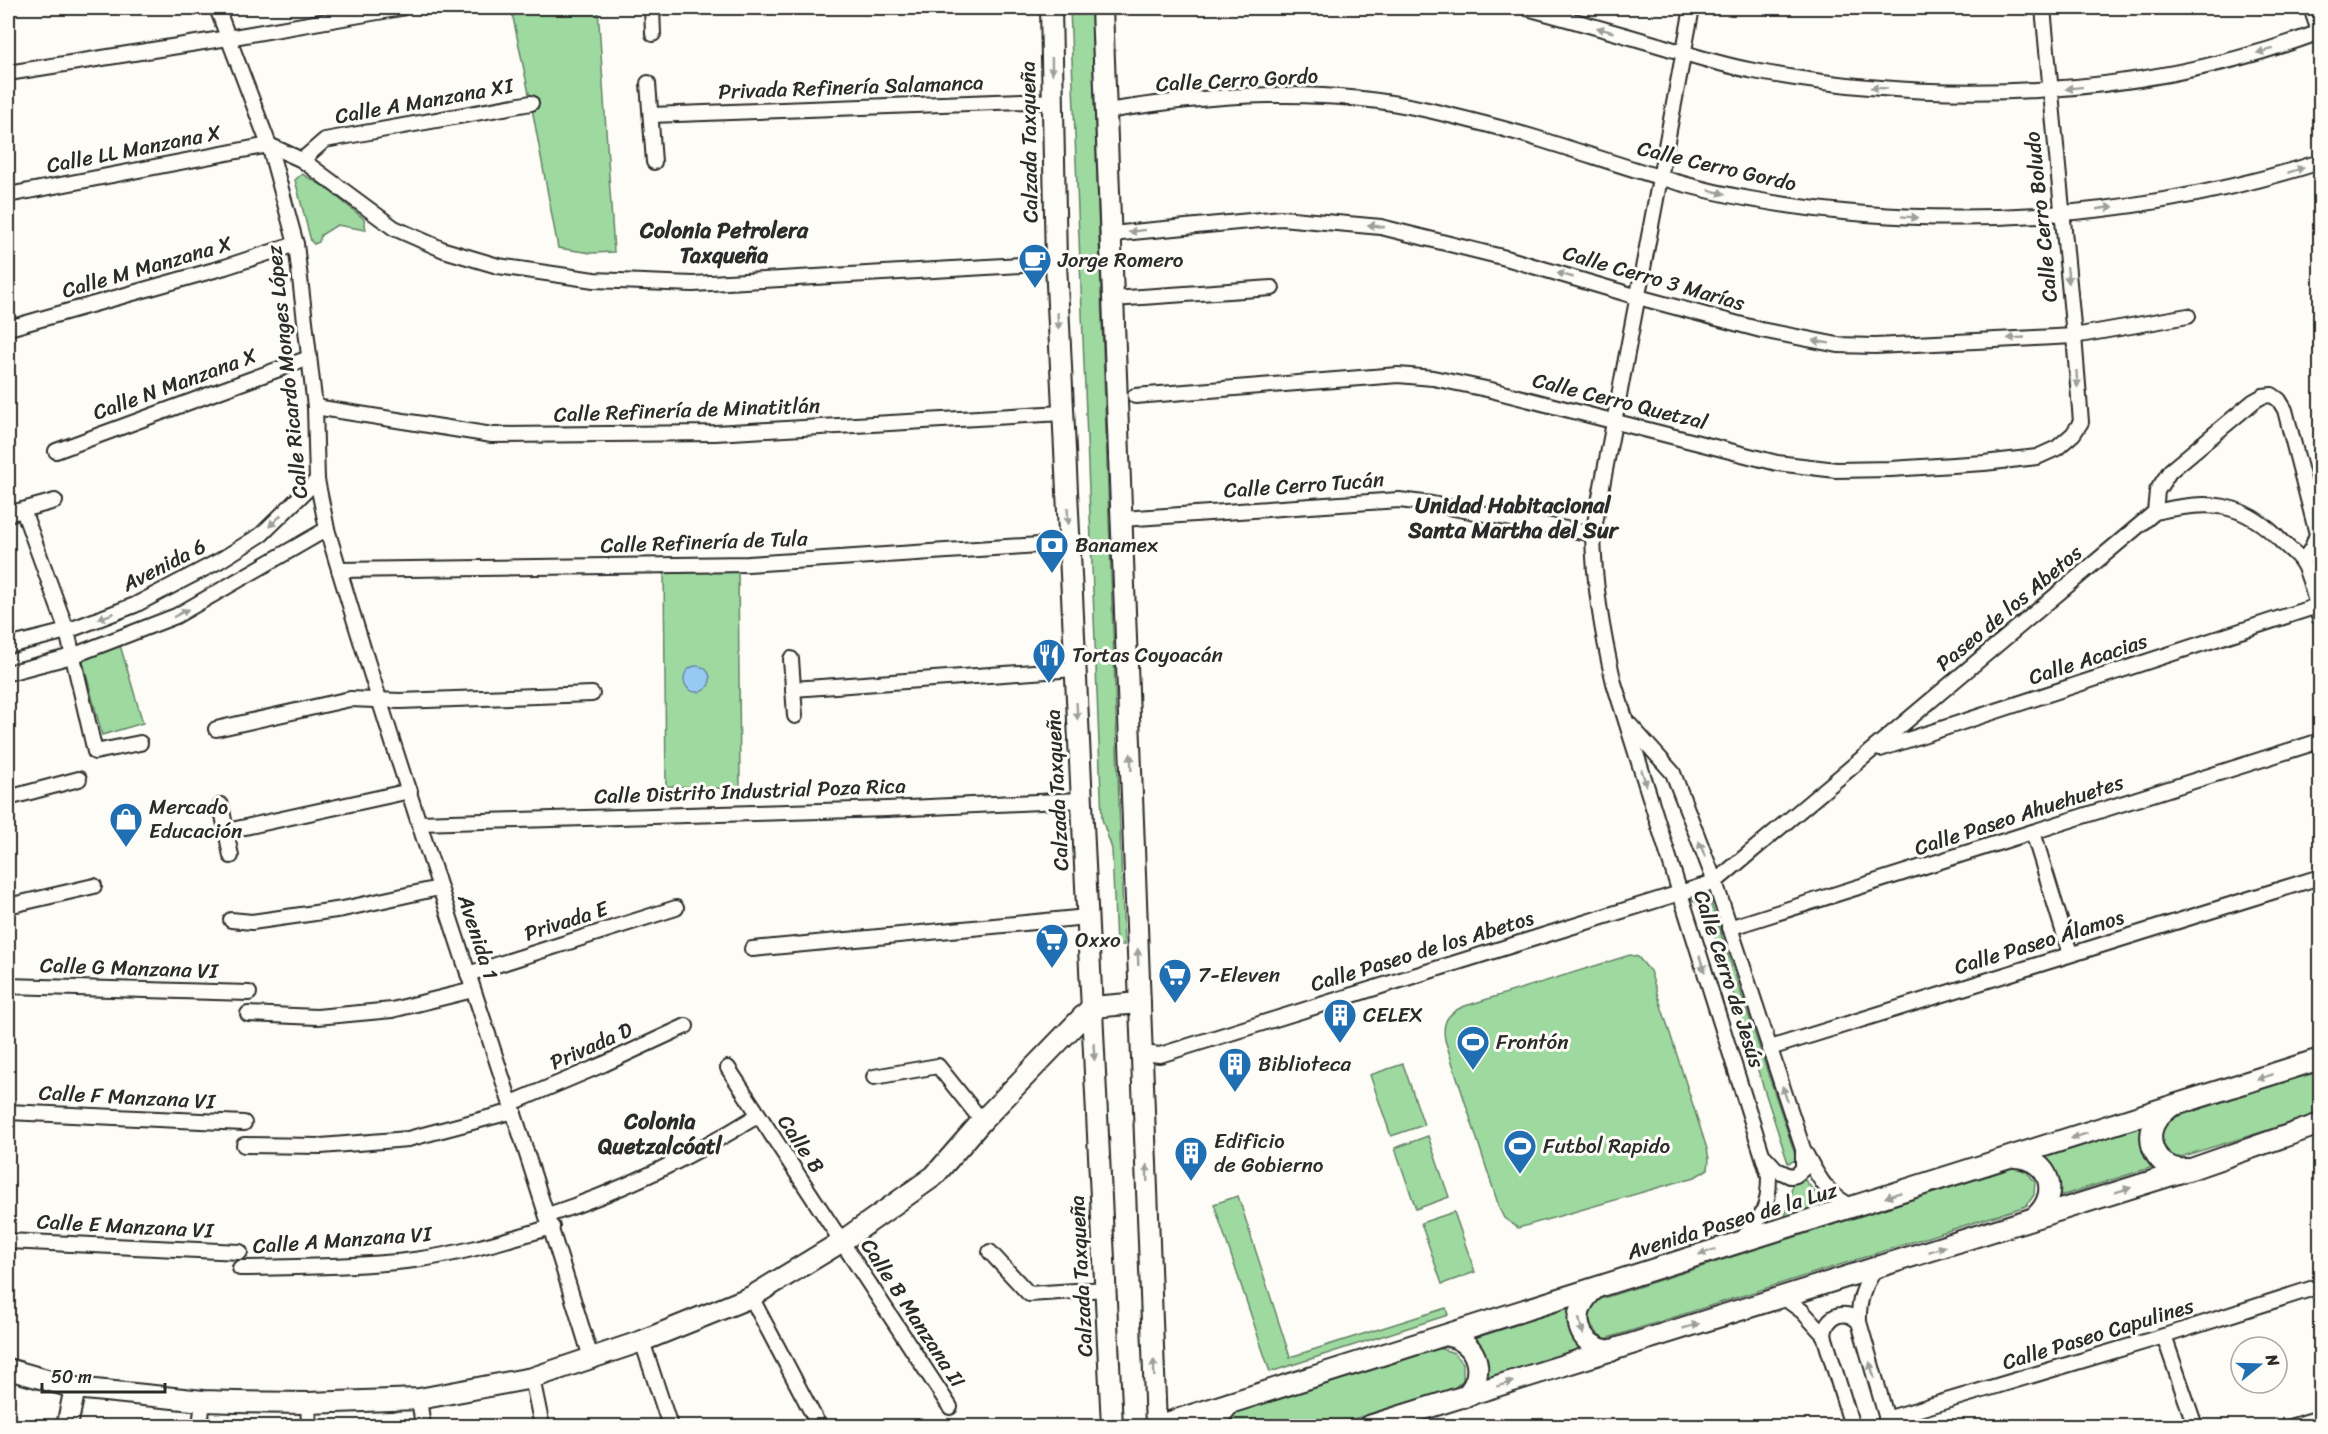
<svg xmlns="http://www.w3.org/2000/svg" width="2328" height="1434" font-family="Sriracha,sans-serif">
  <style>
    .green { fill: #9edaa0; stroke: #648266; stroke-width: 1.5 }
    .water { fill: #96caf4; stroke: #6b8aa4; stroke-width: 1.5 }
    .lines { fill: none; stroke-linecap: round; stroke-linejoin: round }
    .street-casing { stroke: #2b2b2b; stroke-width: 18 }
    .secondary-casing { stroke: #2b2b2b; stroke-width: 24 }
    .street { stroke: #fdfcf7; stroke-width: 14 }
    .secondary { stroke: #fdfcf7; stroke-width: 20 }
    .oneway { fill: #9e9e9b }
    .labels { text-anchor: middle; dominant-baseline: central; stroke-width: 6; stroke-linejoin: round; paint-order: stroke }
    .street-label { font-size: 21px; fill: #2b2b2b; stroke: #fdfcf7 }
    .poi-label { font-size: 21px; fill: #2b2b2b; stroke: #fdfcf7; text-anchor: start }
    .neighbourhood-label { font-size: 22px; font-weight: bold; fill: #2b2b2b; stroke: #fdfcf7 }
  </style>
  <rect width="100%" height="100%" fill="#fdfcf7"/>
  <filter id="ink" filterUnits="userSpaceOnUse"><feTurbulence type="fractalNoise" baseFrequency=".0167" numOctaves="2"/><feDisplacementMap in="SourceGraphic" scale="12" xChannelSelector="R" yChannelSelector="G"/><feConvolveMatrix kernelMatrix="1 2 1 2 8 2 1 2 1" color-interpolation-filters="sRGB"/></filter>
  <g filter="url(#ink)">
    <g class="green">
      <polygon points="511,8 598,8 614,252 591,253 558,248 531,103"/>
      <polygon points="1070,8 1091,8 1124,945 1116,946 1112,849 1102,819"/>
      <polygon points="302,174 325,187 364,219 366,230 337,225 321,235 319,242 314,244 311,241 295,180"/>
      <polygon points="664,568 738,568 740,789 666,786"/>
      <polygon points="120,645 143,723 102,735 82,658"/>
      <polygon points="1709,886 1712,906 1797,1160 1788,1163 1706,910 1687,896"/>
      <path d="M1630,955L1638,957L1650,971L1707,1149L1709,1159L1708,1169L1695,1177L1518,1228L1504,1218L1500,1210L1445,1040C1442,1023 1446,1015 1462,1007Z"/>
      <polygon points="1403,1064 1424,1125 1391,1136 1370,1075"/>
      <path d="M2320,1071V1114L2177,1158C2160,1148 2159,1138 2166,1120Z"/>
      <polygon points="2146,1125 2159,1165 2054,1198 2042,1158"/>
      <polygon points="1428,1136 1449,1197 1416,1209 1395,1148"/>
      <path d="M2015,1167L2027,1172L2035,1182L2034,1195L2026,1206L1605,1339C1589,1329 1586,1317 1594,1301Z"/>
      <polygon points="1805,1180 1817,1195 1834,1205 1783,1221 1790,1203 1792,1185"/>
      <polygon points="1238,1196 1290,1357 1446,1308 1448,1315 1270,1372 1214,1204"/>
      <polygon points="1454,1212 1475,1272 1442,1284 1421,1223"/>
      <polygon points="1572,1307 1585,1347 1481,1380 1468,1340"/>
      <polygon points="1439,1348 1454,1353 1463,1363 1463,1380 1453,1389 1330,1426 1228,1426 1238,1408"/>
    </g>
    <circle class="water" cx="697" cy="679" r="13"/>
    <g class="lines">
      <defs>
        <g id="street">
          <path d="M217,8L269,145L296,244L315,407L317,480L327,529C409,807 507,1080 591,1358"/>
          <polyline points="652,8 653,34"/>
          <path d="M1527,8C1571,20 1614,32 1658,45C1690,55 1721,65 1754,71C1941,106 2141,99 2320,32"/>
          <path d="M1692,8L1593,534C1594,586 1602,633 1614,683L1769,1176C1769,1210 1762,1217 1740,1241"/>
          <polyline points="2311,8 2320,34"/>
          <polyline points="8,73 228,38 401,8"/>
          <polyline points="648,83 654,162"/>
          <path d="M1107,111C1211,94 1324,86 1428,110C1466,119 1504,128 1542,140C1611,161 1679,187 1750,199C1939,233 2138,220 2320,162"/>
          <polyline points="651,115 1022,101 1053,102"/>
          <polyline points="302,160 325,140 531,103"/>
          <polyline points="8,195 269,145 302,160 394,228 444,250 498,266 594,280 693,284 1056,263"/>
          <polyline points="1111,234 1281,218 1381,227 1506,258 1638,297 1761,330 1838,345 1875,346 2074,336 2188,316"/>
          <polyline points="1113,299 1272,288"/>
          <polyline points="9,328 225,267 296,244"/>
          <polyline points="1135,396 1398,375 1433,378 1491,390 1777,463 1836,470 1891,469 1984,463 2037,457 2057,448 2073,434 2081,422 2074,336 2043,8"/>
          <polyline points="315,407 492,435 715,433 1063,413"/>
          <polyline points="56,451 309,358"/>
          <polyline points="23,510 67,631 95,752 140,743"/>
          <polyline points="2155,512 2157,491 2170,471 2254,401 2263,396 2272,395 2279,400 2285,410 2317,534 2312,548 2302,562"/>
          <polyline points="8,514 55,501"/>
          <polyline points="1122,519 1399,500 1432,504 1593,534"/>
          <polyline points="339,570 748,564 1069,543"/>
          <polyline points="8,646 67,631 135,605 219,561 262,534 317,480"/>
          <polyline points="791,659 795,716"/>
          <polyline points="8,673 72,656 176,616 327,529"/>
          <polyline points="793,689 1075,669"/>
          <path d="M1630,725L1673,773L1715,882L1803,1149C1818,1176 1825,1194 1853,1207"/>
          <polyline points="216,729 350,699 400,701 592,694"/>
          <polyline points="1880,749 2317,606"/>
          <polyline points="8,798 79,779"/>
          <polyline points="221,805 231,856"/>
          <polyline points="419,823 887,809 1082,800"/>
          <polyline points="227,831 410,791"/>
          <polyline points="2033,832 2070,953"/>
          <polyline points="8,906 94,886"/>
          <polyline points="231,920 252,922 343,909 439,888"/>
          <polyline points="1729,928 2320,741"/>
          <polyline points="752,949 1087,917"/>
          <polyline points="468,974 676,908"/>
          <polyline points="8,986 249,993"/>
          <polyline points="248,1014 317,1017 392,1010 473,990"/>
          <polyline points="1770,1048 2320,877"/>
          <path d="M1142,1053L1160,1055L1715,882L2155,512C2208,500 2242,500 2282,542C2288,548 2297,554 2302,562C2309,573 2317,605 2320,619"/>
          <polyline points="728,1068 950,1407"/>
          <polyline points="874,1077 938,1066 982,1121"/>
          <polyline points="512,1103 604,1064 686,1026"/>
          <polyline points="8,1112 244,1123"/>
          <polyline points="244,1145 321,1146 408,1139 514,1111"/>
          <polyline points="1765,1157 1777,1170 1790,1176 1796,1175 1803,1169 1803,1151"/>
          <path d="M548,1215C622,1191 691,1157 757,1116"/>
          <polyline points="8,1241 240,1252"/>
          <polyline points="990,1252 1029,1294 1106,1289"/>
          <path d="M240,1268C298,1267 356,1267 414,1260C461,1254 506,1240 552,1227"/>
          <path d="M1876,1268C1864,1286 1858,1300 1859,1322L1889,1426"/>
          <polyline points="751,1297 819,1426"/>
          <polyline points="1783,1297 1802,1311 1824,1335 1852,1426"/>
          <path d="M1824,1335C1826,1315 1845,1308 1859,1322"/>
          <polyline points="2164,1336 2195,1426"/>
          <polyline points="642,1341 670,1426"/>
          <polyline points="532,1378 542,1426"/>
          <polyline points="419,1399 423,1426"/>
          <polyline points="308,1403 309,1426"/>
          <polyline points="1886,1419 2164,1336 2320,1286"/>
          <polyline points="200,1426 203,1401"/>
          <polyline points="2293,1426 2320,1418"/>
        </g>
        <g id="secondary">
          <polyline points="1051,8 1056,263 1112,1426"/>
          <polyline points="1102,8 1156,1426"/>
          <path d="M2168,1109C2137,1127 2152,1173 2187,1169"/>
          <path d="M2015,1157C2050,1159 2061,1194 2035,1217"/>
          <path d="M1595,1289C1567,1311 1576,1347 1611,1351"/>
          <path d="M1449,1336C1479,1343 1487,1376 1464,1397"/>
          <polyline points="8,1369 75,1388 203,1401 235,1402 308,1403 419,1399 532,1378 642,1341 751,1297 841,1242 934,1176 982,1121 1092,1007 1140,1003"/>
          <polyline points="67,1426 75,1388"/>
          <polyline points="1157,1426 2320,1059"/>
          <polyline points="1217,1426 1220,1415 1230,1403"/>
          <polyline points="1369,1426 2191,1169 2320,1124"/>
        </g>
      </defs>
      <use href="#street" class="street-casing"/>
      <use href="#secondary" class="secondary-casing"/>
      <use href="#street" class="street"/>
      <use href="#secondary" class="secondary"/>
    </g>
    <defs><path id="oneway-solid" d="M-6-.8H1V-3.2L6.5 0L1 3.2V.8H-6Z" transform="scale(1.5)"/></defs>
    <g class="oneway">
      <use href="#oneway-solid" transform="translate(1605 30) rotate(-164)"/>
      <use href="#oneway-solid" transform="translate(2265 51) rotate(166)"/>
      <use href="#oneway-solid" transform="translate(1052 66) rotate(89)"/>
      <use href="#oneway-solid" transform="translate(1879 88) rotate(-177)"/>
      <use href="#oneway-solid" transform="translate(2074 88) rotate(173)"/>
      <use href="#oneway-solid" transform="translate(2296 170) rotate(-18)"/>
      <use href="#oneway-solid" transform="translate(1717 192) rotate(13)"/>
      <use href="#oneway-solid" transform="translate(2105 208) rotate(-8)"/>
      <use href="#oneway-solid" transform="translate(1910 217) rotate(4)"/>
      <use href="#oneway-solid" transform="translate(1376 226) rotate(-172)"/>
      <use href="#oneway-solid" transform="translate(1137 231) rotate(172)"/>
      <use href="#oneway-solid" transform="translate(1565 275) rotate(-164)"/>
      <use href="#oneway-solid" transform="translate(2068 275) rotate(84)"/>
      <use href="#oneway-solid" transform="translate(1058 321) rotate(87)"/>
      <use href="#oneway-solid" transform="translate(2016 338) rotate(177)"/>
      <use href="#oneway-solid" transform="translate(1821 342) rotate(-171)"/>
      <use href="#oneway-solid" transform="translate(2077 379) rotate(86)"/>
      <use href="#oneway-solid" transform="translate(1068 516) rotate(87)"/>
      <use href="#oneway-solid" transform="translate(275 521) rotate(136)"/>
      <use href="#oneway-solid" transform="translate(181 613) rotate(-28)"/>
      <use href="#oneway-solid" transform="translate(106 616) rotate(159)"/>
      <use href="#oneway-solid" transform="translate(1077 711) rotate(87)"/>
      <use href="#oneway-solid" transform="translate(1131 762) rotate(-92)"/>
      <use href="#oneway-solid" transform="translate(1644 778) rotate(73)"/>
      <use href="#oneway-solid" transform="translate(1702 849) rotate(-111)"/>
      <use href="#oneway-solid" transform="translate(1138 957) rotate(-92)"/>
      <use href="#oneway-solid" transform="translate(1702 964) rotate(72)"/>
      <use href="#oneway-solid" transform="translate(1094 1052) rotate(87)"/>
      <use href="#oneway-solid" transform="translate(2265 1077) rotate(162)"/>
      <use href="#oneway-solid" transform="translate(1785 1094) rotate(-108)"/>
      <use href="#oneway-solid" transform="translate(2079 1136) rotate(162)"/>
      <use href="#oneway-solid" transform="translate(1147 1173) rotate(-92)"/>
      <use href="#oneway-solid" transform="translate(2123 1190) rotate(-17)"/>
      <use href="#oneway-solid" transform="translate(1893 1195) rotate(162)"/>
      <use href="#oneway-solid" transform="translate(1937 1249) rotate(-18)"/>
      <use href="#oneway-solid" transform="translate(1707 1252) rotate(162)"/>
      <use href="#oneway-solid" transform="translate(1581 1326) rotate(75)"/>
      <use href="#oneway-solid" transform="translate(1691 1326) rotate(-17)"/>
      <use href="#oneway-solid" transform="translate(1154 1368) rotate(-92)"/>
      <use href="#oneway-solid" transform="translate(1872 1370) rotate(-106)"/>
      <use href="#oneway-solid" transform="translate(1505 1384) rotate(-17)"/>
    </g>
  </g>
  <defs>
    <symbol id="cafe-pin" viewBox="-11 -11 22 30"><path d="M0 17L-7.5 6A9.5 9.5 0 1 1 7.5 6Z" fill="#1f6fb2" stroke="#fdfcf7"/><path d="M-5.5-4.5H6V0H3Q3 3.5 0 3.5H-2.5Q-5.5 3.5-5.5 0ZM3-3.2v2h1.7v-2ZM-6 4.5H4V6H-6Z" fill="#fff"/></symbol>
    <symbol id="bank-pin" viewBox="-11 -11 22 30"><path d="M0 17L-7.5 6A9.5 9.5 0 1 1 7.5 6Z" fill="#1f6fb2" stroke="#fdfcf7"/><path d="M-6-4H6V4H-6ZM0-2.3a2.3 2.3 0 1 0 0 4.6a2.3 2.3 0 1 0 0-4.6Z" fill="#fff"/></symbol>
    <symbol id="restaurant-pin" viewBox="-11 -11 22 30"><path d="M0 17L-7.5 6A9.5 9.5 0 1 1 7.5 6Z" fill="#1f6fb2" stroke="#fdfcf7"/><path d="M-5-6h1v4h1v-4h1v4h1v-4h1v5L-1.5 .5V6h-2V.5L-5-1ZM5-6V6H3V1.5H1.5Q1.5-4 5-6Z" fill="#fff"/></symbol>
    <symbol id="shop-pin" viewBox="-11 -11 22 30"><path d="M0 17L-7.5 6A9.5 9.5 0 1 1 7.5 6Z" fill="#1f6fb2" stroke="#fdfcf7"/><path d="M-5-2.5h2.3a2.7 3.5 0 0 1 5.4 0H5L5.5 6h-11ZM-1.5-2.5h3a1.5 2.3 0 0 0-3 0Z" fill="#fff"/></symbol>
    <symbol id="supermarket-pin" viewBox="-11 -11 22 30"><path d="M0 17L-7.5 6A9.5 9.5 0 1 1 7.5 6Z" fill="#1f6fb2" stroke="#fdfcf7"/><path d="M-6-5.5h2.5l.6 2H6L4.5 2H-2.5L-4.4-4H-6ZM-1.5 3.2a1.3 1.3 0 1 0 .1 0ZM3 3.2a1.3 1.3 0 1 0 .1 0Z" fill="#fff"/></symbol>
    <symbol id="building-pin" viewBox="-11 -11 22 30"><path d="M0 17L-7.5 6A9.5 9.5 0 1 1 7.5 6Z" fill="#1f6fb2" stroke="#fdfcf7"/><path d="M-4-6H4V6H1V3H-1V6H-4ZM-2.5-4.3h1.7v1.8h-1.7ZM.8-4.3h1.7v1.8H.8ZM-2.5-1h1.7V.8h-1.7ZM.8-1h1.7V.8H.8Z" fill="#fff"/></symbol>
    <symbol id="stadium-pin" viewBox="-11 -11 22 30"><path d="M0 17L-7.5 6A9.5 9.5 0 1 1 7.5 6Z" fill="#1f6fb2" stroke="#fdfcf7"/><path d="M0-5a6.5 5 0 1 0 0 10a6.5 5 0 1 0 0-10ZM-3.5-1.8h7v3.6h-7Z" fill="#fff"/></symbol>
  </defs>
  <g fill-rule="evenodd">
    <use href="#cafe-pin" x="1016" y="241" width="38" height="52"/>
    <use href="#bank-pin" x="1033" y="526" width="38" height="52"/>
    <use href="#restaurant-pin" x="1030" y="636" width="38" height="52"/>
    <use href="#shop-pin" x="107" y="800" width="38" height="52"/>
    <use href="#supermarket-pin" x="1033" y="921" width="38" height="52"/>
    <use href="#supermarket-pin" x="1156" y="956" width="38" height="52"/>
    <use href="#building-pin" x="1321" y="996" width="38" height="52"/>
    <use href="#stadium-pin" x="1454" y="1023" width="38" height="52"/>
    <use href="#building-pin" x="1216" y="1045" width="38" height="52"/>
    <use href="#stadium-pin" x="1501" y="1127" width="38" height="52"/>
    <use href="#building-pin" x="1172" y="1134" width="38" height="52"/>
  </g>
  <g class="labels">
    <g class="street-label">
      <text transform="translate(1237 80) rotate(-3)">Calle Cerro Gordo</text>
      <text transform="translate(851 87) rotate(-2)">Privada Refinería Salamanca</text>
      <text transform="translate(424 101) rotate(-10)">Calle A Manzana XI</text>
      <text transform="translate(1029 142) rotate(-91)">Calzada Taxqueña</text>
      <text transform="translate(134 149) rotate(-11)">Calle LL Manzana X</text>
      <text transform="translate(1717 166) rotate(13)">Calle Cerro Gordo</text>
      <text transform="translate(2041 217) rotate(-96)">Calle Cerro Boludo</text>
      <text transform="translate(147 267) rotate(-16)">Calle M Manzana X</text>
      <text transform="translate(1654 278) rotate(16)">Calle Cerro 3 Marías</text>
      <text transform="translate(287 372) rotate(-96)">Calle Ricardo Monges López</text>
      <text transform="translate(175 384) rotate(-20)">Calle N Manzana X</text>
      <text transform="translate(1620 401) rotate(14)">Calle Cerro Quetzal</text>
      <text transform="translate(687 410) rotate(-2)">Calle Refinería de Minatitlán</text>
      <text transform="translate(1304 485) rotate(-4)">Calle Cerro Tucán</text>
      <text transform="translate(704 542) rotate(-2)">Calle Refinería de Tula</text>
      <text transform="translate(164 565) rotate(-27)">Avenida 6</text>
      <text transform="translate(2009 608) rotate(-40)">Paseo de los Abetos</text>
      <text transform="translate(2088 659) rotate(-18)">Calle Acacias</text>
      <text transform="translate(1057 790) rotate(-93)">Calzada Taxqueña</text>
      <text transform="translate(750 791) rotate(-2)">Calle Distrito Industrial Poza Rica</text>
      <text transform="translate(2019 815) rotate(-18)">Calle Paseo Ahuehuetes</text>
      <text transform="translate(566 921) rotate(-18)">Privada E</text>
      <text transform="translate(478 937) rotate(72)">Avenida 1</text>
      <text transform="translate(2039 942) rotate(-17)">Calle Paseo Álamos</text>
      <text transform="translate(1422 951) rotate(-17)">Calle Paseo de los Abetos</text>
      <text transform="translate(129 968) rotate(2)">Calle G Manzana VI</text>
      <text transform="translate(1729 979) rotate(72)">Calle Cerro de Jesús</text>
      <text transform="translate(591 1046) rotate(-24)">Privada D</text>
      <text transform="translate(127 1097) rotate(3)">Calle F Manzana VI</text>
      <text transform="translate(801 1144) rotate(56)">Calle B</text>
      <text transform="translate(1732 1221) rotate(-17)">Avenida Paseo de la Luz</text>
      <text transform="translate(125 1226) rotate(3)">Calle E Manzana VI</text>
      <text transform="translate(342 1240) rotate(-4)">Calle A Manzana VI</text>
      <text transform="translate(1081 1276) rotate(-93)">Calzada Taxqueña</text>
      <text transform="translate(913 1313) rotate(57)">Calle B Manzana II</text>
      <text transform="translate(2098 1334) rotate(-17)">Calle Paseo Capulines</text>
    </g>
    <g class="poi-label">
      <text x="1058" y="260">Jorge Romero</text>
      <text x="1075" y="545">Banamex</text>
      <text x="1072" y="655">Tortas Coyoacán</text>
      <text x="149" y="807">Mercado<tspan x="149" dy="24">Educación</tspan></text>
      <text x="1075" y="940">Oxxo</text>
      <text x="1198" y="975">7-Eleven</text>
      <text x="1363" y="1015">CELEX</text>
      <text x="1496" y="1042">Frontón</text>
      <text x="1258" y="1064">Biblioteca</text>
      <text x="1214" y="1141">Edificio<tspan x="1214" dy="24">de Gobierno</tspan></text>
      <text x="1543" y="1146">Futbol Rapido</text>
    </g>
    <g class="neighbourhood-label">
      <text x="724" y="230">Colonia Petrolera<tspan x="724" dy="25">Taxqueña</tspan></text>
      <text x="1513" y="505">Unidad Habitacional<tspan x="1513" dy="25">Santa Martha del Sur</tspan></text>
      <text x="660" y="1121">Colonia<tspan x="660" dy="25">Quetzalcóatl</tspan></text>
    </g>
  </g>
  <rect width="2328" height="1434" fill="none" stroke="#fdfcf7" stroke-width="30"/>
  <rect x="15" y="15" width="2298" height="1404" fill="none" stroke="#2b2b2b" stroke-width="2" filter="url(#ink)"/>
  <g transform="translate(2259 1365) rotate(71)"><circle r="28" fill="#fdfcf7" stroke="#a9a8a5" stroke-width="1.5"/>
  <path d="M0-4.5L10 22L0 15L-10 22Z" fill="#1f6fb2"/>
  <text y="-9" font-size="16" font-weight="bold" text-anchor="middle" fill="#2b2b2b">N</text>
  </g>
  <path d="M42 1383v9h123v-9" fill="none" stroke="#2b2b2b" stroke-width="3"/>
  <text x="51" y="1383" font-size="18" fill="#2b2b2b" stroke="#fdfcf7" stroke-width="4.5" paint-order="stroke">50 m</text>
</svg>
